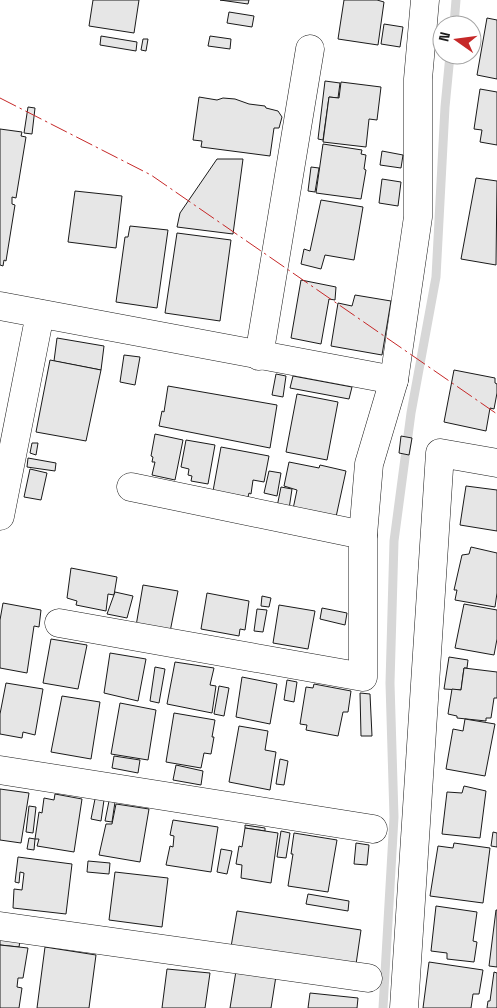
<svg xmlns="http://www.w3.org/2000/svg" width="497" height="1008" font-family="'Space Grotesk',sans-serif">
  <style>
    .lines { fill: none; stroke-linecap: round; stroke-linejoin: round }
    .stream { stroke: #d7d7d7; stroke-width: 9 }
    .building { fill: #e6e6e6; stroke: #1a1a1a }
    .street-casing { stroke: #1a1a1a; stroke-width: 29 }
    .street { stroke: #fff; stroke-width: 28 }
    .power { stroke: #c62828; stroke-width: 1; stroke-dasharray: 18 4 2.5 4; stroke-linecap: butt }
  </style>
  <rect width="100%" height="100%" fill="#fff"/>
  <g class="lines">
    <g class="stream">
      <polyline points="454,25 456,0"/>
      <polyline points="383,1008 394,817 390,683 394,541 411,413 436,277 445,107 450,55"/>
    </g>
  </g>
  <g class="building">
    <polygon points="93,0 139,0 134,33 89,26"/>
    <polygon points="220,0 249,0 248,4"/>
    <polygon points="344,0 377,0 384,2 378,45 338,39"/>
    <polygon points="229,12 254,16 252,27 227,23"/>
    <polygon points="487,18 497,20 497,79 477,75"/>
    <polygon points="384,24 403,27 400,47 381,44"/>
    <polygon points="101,36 137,42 136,51 100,45"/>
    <polygon points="210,36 231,39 230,49 208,46"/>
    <polygon points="143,39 148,39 146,51 141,50"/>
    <polygon points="325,81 340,83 338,98 329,97 323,140 318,139"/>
    <polygon points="341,82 381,87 377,120 369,119 366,147 323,142 329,97 339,98"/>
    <polygon points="480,89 497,92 497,145 480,142 482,130 474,129"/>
    <polygon points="199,97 217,100 223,98 235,99 249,104 265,106 266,108 278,111 282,117 279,128 274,128 270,156 201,147 202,141 193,140"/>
    <polygon points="28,107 35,108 32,134 24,133"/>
    <polygon points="0,129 22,132 21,136 26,137 16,198 12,197 12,204 15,205 6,261 4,260 3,266 0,265"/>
    <polygon points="323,144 362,150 361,154 366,155 364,169 366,170 361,199 316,193"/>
    <polygon points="382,151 403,155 401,168 380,165"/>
    <polygon points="217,159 243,159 233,234 177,227 180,213"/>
    <polygon points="311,167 319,168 315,192 308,191"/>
    <polygon points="476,178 497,181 496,265 461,259"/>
    <polygon points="382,179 401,182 398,206 379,203"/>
    <polygon points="75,191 122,196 116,248 68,242"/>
    <polygon points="321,200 363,207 354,260 325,255 321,269 301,264 304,249 310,251"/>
    <polygon points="130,226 168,230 157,308 116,302 125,237 128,237"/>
    <polygon points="177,233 231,240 220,321 165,313"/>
    <polygon points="301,280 336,287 335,300 329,299 321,344 291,338"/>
    <polygon points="355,295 391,301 382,355 331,346 338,303 352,306"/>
    <polygon points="57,338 104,346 101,370 54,361"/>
    <polygon points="124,355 140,357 135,385 120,382"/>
    <polygon points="50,360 101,370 86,441 36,432"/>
    <polygon points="454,370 495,378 495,383 497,384 497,393 494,409 490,408 486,431 444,422"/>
    <polygon points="276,374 286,376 283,397 272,395"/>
    <polygon points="293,376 352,387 349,399 290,388"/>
    <polygon points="168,386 277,405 270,448 159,426 162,411 164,412"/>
    <polygon points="297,394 338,402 327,460 286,452"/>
    <polygon points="155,434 183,440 175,480 152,475 155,462 152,462 153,457 151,456"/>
    <polygon points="401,436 412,438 409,455 399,453"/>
    <polygon points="186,440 215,445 208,484 191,481 192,476 188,475 189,469 181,467"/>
    <polygon points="32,443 38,443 36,455 30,453"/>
    <polygon points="221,447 269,456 264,482 253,480 251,494 249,493 248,497 213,491"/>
    <polygon points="28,458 56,463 55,471 27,467"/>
    <polygon points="289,462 319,468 320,465 346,471 336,517 293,509 297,490 284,486"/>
    <polygon points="30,469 47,473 41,500 24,497"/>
    <polygon points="269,471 281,473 277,496 264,493"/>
    <polygon points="466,486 497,490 497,531 460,525"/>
    <polygon points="281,487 292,489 289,509 277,507"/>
    <polygon points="471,547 497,553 497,593 495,607 455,600 457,590 454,590 462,555 469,554"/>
    <polygon points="71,568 117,577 114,595 108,594 106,611 76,605 77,601 67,598"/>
    <polygon points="143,585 178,591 170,632 136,626"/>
    <polygon points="115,592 133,596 127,618 107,614"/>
    <polygon points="207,593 249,601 245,630 240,629 239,636 201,629"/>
    <polygon points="262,596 271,598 269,607 261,606"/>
    <polygon points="3,603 41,610 39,627 34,626 27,673 0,668 0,620"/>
    <polygon points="464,604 497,610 497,639 494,655 455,648"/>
    <polygon points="279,605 315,611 308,649 273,643"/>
    <polygon points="322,608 347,613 345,625 320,619"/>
    <polygon points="257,609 267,610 263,632 254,631"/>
    <polygon points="51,639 87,645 78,689 43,683"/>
    <polygon points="110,653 146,659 138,701 104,693"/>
    <polygon points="449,657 468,660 467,668 464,668 461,690 444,689"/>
    <polygon points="175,662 214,668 210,685 216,686 212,713 167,704"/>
    <polygon points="155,667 165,669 159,703 150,701"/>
    <polygon points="464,668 497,672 497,698 494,698 491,718 486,718 486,721 457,718 457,716 448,714 452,689 461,690"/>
    <polygon points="242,677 277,684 270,724 236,717"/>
    <polygon points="287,680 297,682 294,702 284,700"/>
    <polygon points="6,683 43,689 35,735 23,732 22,738 0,734 0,714"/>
    <polygon points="314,684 351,691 348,712 343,712 338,736 306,730 307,725 300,724 306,687 313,688"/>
    <polygon points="219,686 229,688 224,716 214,714"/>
    <polygon points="360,693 370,694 372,736 361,736"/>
    <polygon points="62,696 100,702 91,759 51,752"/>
    <polygon points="120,703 156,710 148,760 111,754"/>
    <polygon points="174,713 215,720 212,737 214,737 211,754 204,753 201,768 166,762"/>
    <polygon points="465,719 495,724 485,776 446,769 453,729 463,731"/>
    <polygon points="239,726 268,731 265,750 276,752 270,790 229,782"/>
    <polygon points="114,756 140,760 138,773 112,768"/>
    <polygon points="280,759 288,761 284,785 276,784"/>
    <polygon points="176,765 203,771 201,785 173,780"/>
    <polygon points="464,786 486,791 480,838 442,834 447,792 462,793"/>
    <polygon points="0,789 29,793 21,843 0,840"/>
    <polygon points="55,794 82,799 74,852 37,846 39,839 35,839 39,812 42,813 44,798 54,800"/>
    <polygon points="95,799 104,800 101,821 91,819"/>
    <polygon points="109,801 115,802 112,822 105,821"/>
    <polygon points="116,804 149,809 140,862 99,855 106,824 112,824"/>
    <polygon points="29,806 36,807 33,833 26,832"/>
    <polygon points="173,820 218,827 211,872 166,865 170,846 173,847 174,836 170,835"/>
    <polygon points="245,825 265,828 265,831 245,828"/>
    <polygon points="245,828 278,833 271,883 241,878 242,865 236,864 239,846 242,847"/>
    <polygon points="281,831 290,833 286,858 277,857"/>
    <polygon points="493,832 497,833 497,847 491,846"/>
    <polygon points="294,833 337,840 328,892 288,886 293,854 291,854"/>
    <polygon points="29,838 35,839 34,850 27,849"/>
    <polygon points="356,843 369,845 367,865 354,864"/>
    <polygon points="454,843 490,848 483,903 430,896 438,846 453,848"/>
    <polygon points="221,849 232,851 227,874 217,872"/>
    <polygon points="18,857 72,864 66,914 13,908 14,889 22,890 24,873 20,872 19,883 15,882"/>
    <polygon points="88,861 110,863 109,874 87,872"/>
    <polygon points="115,872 168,878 162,927 109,920"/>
    <polygon points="308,894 349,901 348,911 306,904"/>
    <polygon points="436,906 477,912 473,941 477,942 474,962 447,959 447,953 431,951"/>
    <polygon points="496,910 497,910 497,967 489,966"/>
    <polygon points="237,911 361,930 354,978 229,959"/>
    <polygon points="0,938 20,941 19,947 0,945"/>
    <polygon points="0,945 28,948 23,978 18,978 17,987 22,988 19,1008 0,1008"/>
    <polygon points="45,947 96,955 89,1008 37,1008"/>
    <polygon points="429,962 483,970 479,994 473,994 471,1008 423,1008"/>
    <polygon points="167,969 210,973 205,1008 162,1008"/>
    <polygon points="236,971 276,976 271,1008 230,1008"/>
    <polygon points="494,972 497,973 497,1008 487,1008 488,1001 490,1001"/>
    <polygon points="310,993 358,998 357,1008 308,1008"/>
  </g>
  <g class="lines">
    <defs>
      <g id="street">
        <polyline points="0,306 394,380"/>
        <polyline points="259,356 310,49"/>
        <polyline points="131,487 363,535"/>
        <polyline points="0,516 40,314"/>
        <polyline points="59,623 363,677 363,535 369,464 394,380 418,217 418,79 425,0"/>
        <polyline points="0,770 373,829"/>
        <polyline points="0,926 368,978"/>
        <polyline points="404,1008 440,453 497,463"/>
      </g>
    </defs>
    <use href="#street" class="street-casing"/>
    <use href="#street" class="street"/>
    <polyline class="power" points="0,98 151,175 497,414"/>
  </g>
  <g transform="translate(457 40) rotate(284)"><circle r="24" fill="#ffffff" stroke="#a3a3a3"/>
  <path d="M0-4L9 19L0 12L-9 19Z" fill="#c62828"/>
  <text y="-8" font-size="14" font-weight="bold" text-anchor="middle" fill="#1a1a1a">N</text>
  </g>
</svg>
